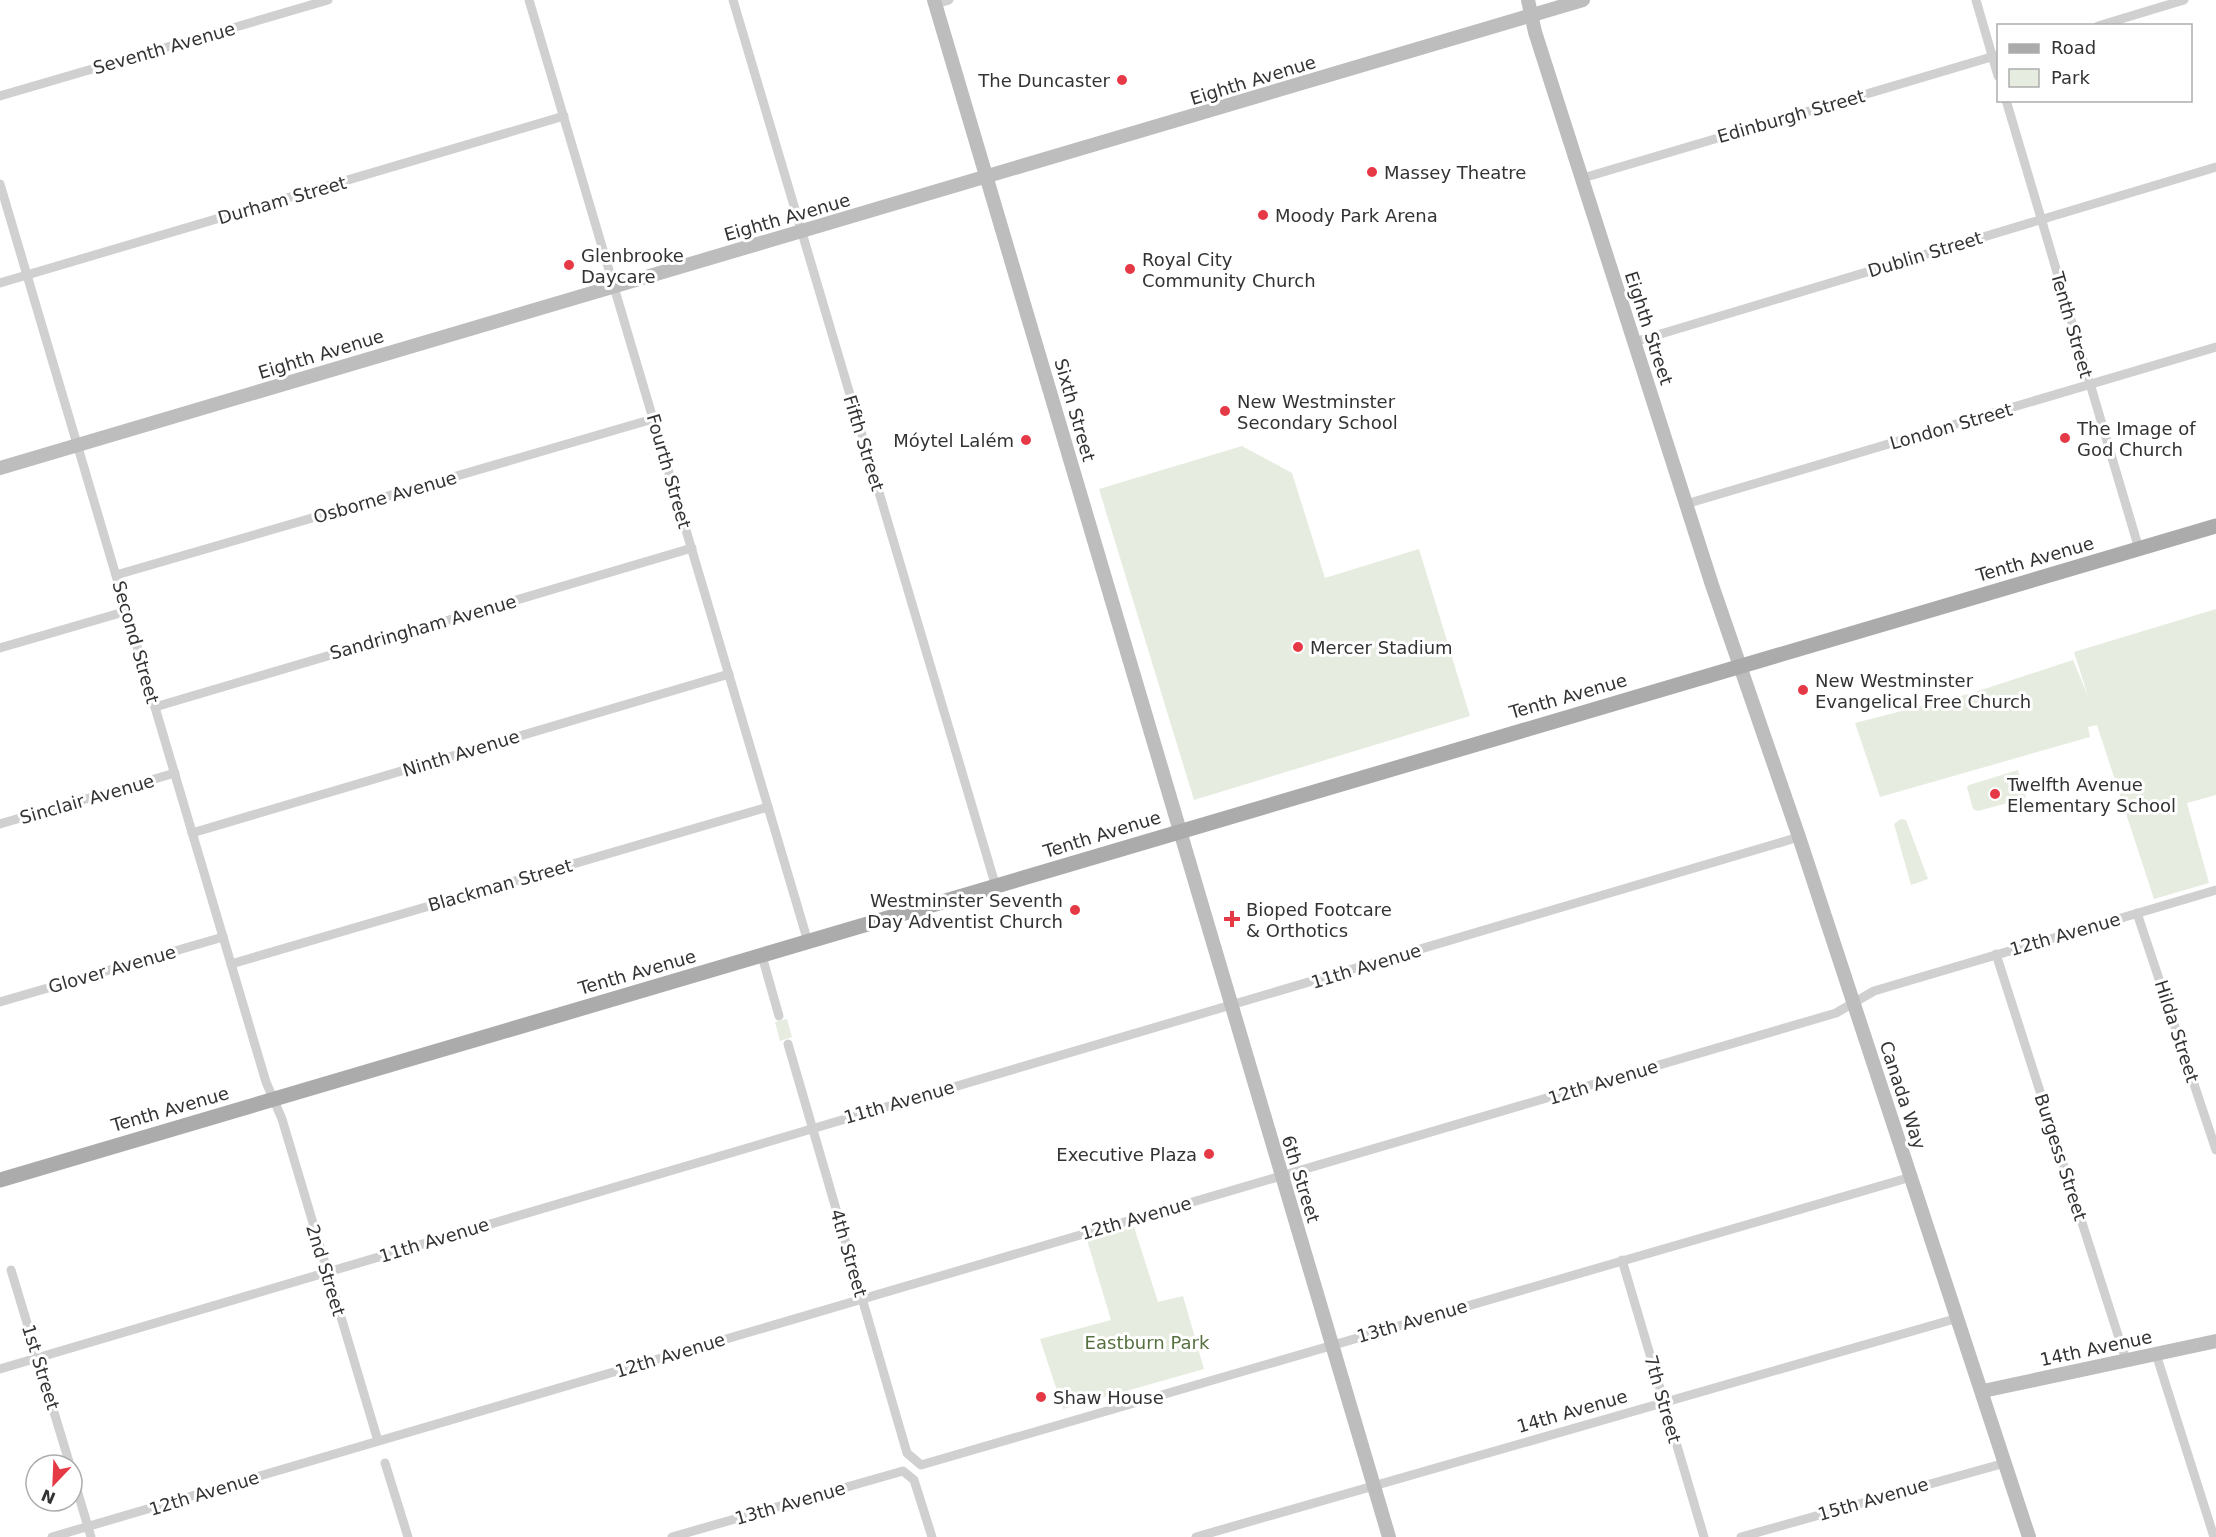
<svg xmlns="http://www.w3.org/2000/svg" width="2216" height="1537" font-family="'DejaVu Sans',sans-serif">
  <style>
    .green { fill: #e6ecdf }
    .lines { fill: none; stroke-linecap: round; stroke-linejoin: round }
    .street { stroke: #d0d0d0; stroke-width: 9 }
    .secondary { stroke: #bdbdbd; stroke-width: 14 }
    .primary { stroke: #ababab; stroke-width: 15 }
    .poi-dot { fill: #e63946; stroke: #fff; stroke-width: 2 }
    .labels { text-anchor: middle; dominant-baseline: central; stroke-width: 6; stroke-linejoin: round; paint-order: stroke }
    .street-label { font-size: 18px; fill: #333; stroke: #fff }
    .poi-label { font-size: 18px; fill: #333; stroke: #fff; text-anchor: start }
    .park-label { font-size: 18px; fill: #56703f; stroke: #fff }
  </style>
  <rect width="100%" height="100%" fill="#fff"/>
  <g class="green">
    <polygon points="1242,446 1292,473 1325,578 1419,549 1470,716 1194,800 1099,489"/>
    <polygon points="2216,609 2216,795 2187,803 2209,883 2154,899 2097,725 2088,727 2090,737 1880,797 1855,723 1972,693 2073,660 2088,696 2074,652"/>
    <polygon points="2018,770 2026,798 1978,811 1973,809 1967,787 1969,785"/>
    <polygon points="1901,819 1906,820 1928,879 1911,885 1894,824"/>
    <polygon points="787,1019 792,1037 780,1041 775,1022"/>
    <polygon points="1134,1227 1158,1302 1183,1296 1204,1369 1063,1409 1040,1339 1111,1320 1087,1240"/>
  </g>
  <g class="lines">
    <g class="street">
      <polyline points="529,0 808,942"/>
      <polyline points="733,0 996,887"/>
      <polyline points="1976,0 1998,76"/>
      <polyline points="936,4 949,0"/>
      <polyline points="2098,26 2184,0"/>
      <polyline points="0,96 328,0"/>
      <polyline points="2006,100 2139,549"/>
      <polyline points="1583,178 1998,55"/>
      <polyline points="0,184 266,1082 282,1119 378,1441"/>
      <polyline points="0,283 564,116"/>
      <polyline points="1634,342 2216,167"/>
      <polyline points="1686,504 2216,347"/>
      <polyline points="116,575 653,419"/>
      <polyline points="0,648 127,611"/>
      <polyline points="155,707 692,548"/>
      <polyline points="0,824 175,773"/>
      <polyline points="192,833 729,674"/>
      <polyline points="2137,913 2216,1150"/>
      <polyline points="1996,954 2126,1360"/>
      <polyline points="762,956 779,1016"/>
      <polyline points="231,964 768,807"/>
      <polyline points="0,1002 223,937"/>
      <polyline points="788,1044 907,1453 921,1465 1911,1177"/>
      <polyline points="1622,1260 1704,1537"/>
      <polyline points="11,1270 70,1465"/>
      <polyline points="2156,1354 2214,1537"/>
      <polyline points="0,1369 1799,837"/>
      <polyline points="385,1463 408,1537"/>
      <polyline points="72,1473 91,1537"/>
      <polyline points="52,1537 1836,1013 1874,991 2216,890"/>
      <polyline points="672,1537 903,1471 914,1480 932,1537"/>
      <polyline points="1196,1537 1958,1318"/>
      <polyline points="1741,1537 2005,1463"/>
    </g>
    <g class="secondary">
      <polyline points="934,0 1389,1537"/>
      <polyline points="1528,0 1535,32 1712,585 1799,837 2029,1537"/>
      <polyline points="0,468 1583,0"/>
      <polyline points="1983,1391 2216,1341"/>
    </g>
    <polyline class="primary" points="0,1180 2216,526"/>
  </g>
  <g class="poi-dot">
    <circle cx="1122" cy="80" r="6"/>
    <circle cx="1372" cy="172" r="6"/>
    <circle cx="1263" cy="215" r="6"/>
    <circle cx="569" cy="265" r="6"/>
    <circle cx="1130" cy="269" r="6"/>
    <circle cx="1225" cy="411" r="6"/>
    <circle cx="2065" cy="438" r="6"/>
    <circle cx="1026" cy="440" r="6"/>
    <circle cx="1298" cy="647" r="6"/>
    <circle cx="1803" cy="690" r="6"/>
    <circle cx="1995" cy="794" r="6"/>
    <circle cx="1075" cy="910" r="6"/>
    <path d="M1229 910h6v6h6v6h-6v6h-6v-6h-6v-6h6z"/>
    <circle cx="1209" cy="1154" r="6"/>
    <circle cx="1041" cy="1397" r="6"/>
  </g>
  <g class="labels">
    <g class="street-label">
      <text transform="translate(164 48) rotate(-16)">Seventh Avenue</text>
      <text transform="translate(1253 80) rotate(-17)">Eighth Avenue</text>
      <text transform="translate(1791 116) rotate(-16)">Edinburgh Street</text>
      <text transform="translate(282 200) rotate(-16)">Durham Street</text>
      <text transform="translate(787 217) rotate(-16)">Eighth Avenue</text>
      <text transform="translate(1925 254) rotate(-17)">Dublin Street</text>
      <text transform="translate(2072 325) rotate(74)">Tenth Street</text>
      <text transform="translate(1649 328) rotate(72)">Eighth Street</text>
      <text transform="translate(321 354) rotate(-17)">Eighth Avenue</text>
      <text transform="translate(1075 410) rotate(74)">Sixth Street</text>
      <text transform="translate(1951 426) rotate(-16)">London Street</text>
      <text transform="translate(864 443) rotate(73)">Fifth Street</text>
      <text transform="translate(669 471) rotate(74)">Fourth Street</text>
      <text transform="translate(385 497) rotate(-16)">Osborne Avenue</text>
      <text transform="translate(2035 559) rotate(-16)">Tenth Avenue</text>
      <text transform="translate(423 627) rotate(-16)">Sandringham Avenue</text>
      <text transform="translate(136 642) rotate(74)">Second Street</text>
      <text transform="translate(1568 696) rotate(-16)">Tenth Avenue</text>
      <text transform="translate(461 753) rotate(-17)">Ninth Avenue</text>
      <text transform="translate(87 799) rotate(-16)">Sinclair Avenue</text>
      <text transform="translate(1102 834) rotate(-17)">Tenth Avenue</text>
      <text transform="translate(500 885) rotate(-16)">Blackman Street</text>
      <text transform="translate(2065 934) rotate(-16)">12th Avenue</text>
      <text transform="translate(1366 966) rotate(-17)">11th Avenue</text>
      <text transform="translate(112 969) rotate(-16)">Glover Avenue</text>
      <text transform="translate(637 972) rotate(-16)">Tenth Avenue</text>
      <text transform="translate(2177 1031) rotate(72)">Hilda Street</text>
      <text transform="translate(1603 1082) rotate(-17)">12th Avenue</text>
      <text transform="translate(1903 1095) rotate(72)">Canada Way</text>
      <text transform="translate(899 1102) rotate(-16)">11th Avenue</text>
      <text transform="translate(170 1109) rotate(-16)">Tenth Avenue</text>
      <text transform="translate(2061 1157) rotate(72)">Burgess Street</text>
      <text transform="translate(1301 1179) rotate(73)">6th Street</text>
      <text transform="translate(1136 1218) rotate(-16)">12th Avenue</text>
      <text transform="translate(434 1240) rotate(-17)">11th Avenue</text>
      <text transform="translate(849 1253) rotate(74)">4th Street</text>
      <text transform="translate(326 1270) rotate(73)">2nd Street</text>
      <text transform="translate(1412 1321) rotate(-16)">13th Avenue</text>
      <text transform="translate(2096 1348) rotate(-12)">14th Avenue</text>
      <text transform="translate(670 1355) rotate(-17)">12th Avenue</text>
      <text transform="translate(41 1367) rotate(73)">1st Street</text>
      <text transform="translate(1663 1399) rotate(74)">7th Street</text>
      <text transform="translate(1572 1411) rotate(-16)">14th Avenue</text>
      <text transform="translate(204 1493) rotate(-17)">12th Avenue</text>
      <text transform="translate(1873 1499) rotate(-16)">15th Avenue</text>
      <text transform="translate(790 1503) rotate(-16)">13th Avenue</text>
    </g>
    <g class="poi-label">
      <text x="1110" y="80" text-anchor="end">The Duncaster</text>
      <text x="1384" y="172">Massey Theatre</text>
      <text x="1275" y="215">Moody Park Arena</text>
      <text x="581" y="255">Glenbrooke<tspan x="581" dy="21">Daycare</tspan></text>
      <text x="1142" y="259">Royal City<tspan x="1142" dy="21">Community Church</tspan></text>
      <text x="1237" y="401">New Westminster<tspan x="1237" dy="21">Secondary School</tspan></text>
      <text x="2077" y="428">The Image of<tspan x="2077" dy="21">God Church</tspan></text>
      <text x="1014" y="440" text-anchor="end">Móytel Lalém</text>
      <text x="1310" y="647">Mercer Stadium</text>
      <text x="1815" y="680">New Westminster<tspan x="1815" dy="21">Evangelical Free Church</tspan></text>
      <text x="2007" y="784">Twelfth Avenue<tspan x="2007" dy="21">Elementary School</tspan></text>
      <text x="1063" y="900" text-anchor="end">Westminster Seventh<tspan x="1063" dy="21">Day Adventist Church</tspan></text>
      <text x="1246" y="909">Bioped Footcare<tspan x="1246" dy="21">&amp; Orthotics</tspan></text>
      <text x="1197" y="1154" text-anchor="end">Executive Plaza</text>
      <text x="1053" y="1397">Shaw House</text>
    </g>
    <g class="park-label">
      <text x="1147" y="1342">Eastburn Park</text>
    </g>
  </g>
  <rect x="1997" y="24" width="195" height="78" fill="#ffffff" stroke="#adadad" stroke-width="1.5"/>
  <rect x="2009" y="44" width="30" height="9" fill="#ababab" stroke="#adadad" stroke-width="1.5"/>
  <text x="2051" y="54" font-size="18" fill="#333333">Road</text>
  <rect x="2009" y="69" width="30" height="18" fill="#e6ecdf" stroke="#adadad" stroke-width="1.5"/>
  <text x="2051" y="84" font-size="18" fill="#333333">Park</text>
  <g transform="translate(54 1483) rotate(203)"><circle r="28" fill="#ffffff" stroke="#adadad" stroke-width="1.5"/>
  <path d="M0-4.5L10 22L0 15L-10 22Z" fill="#e63946"/>
  <text y="-9" font-size="16" font-weight="bold" text-anchor="middle" fill="#333333">N</text>
  </g>
</svg>
